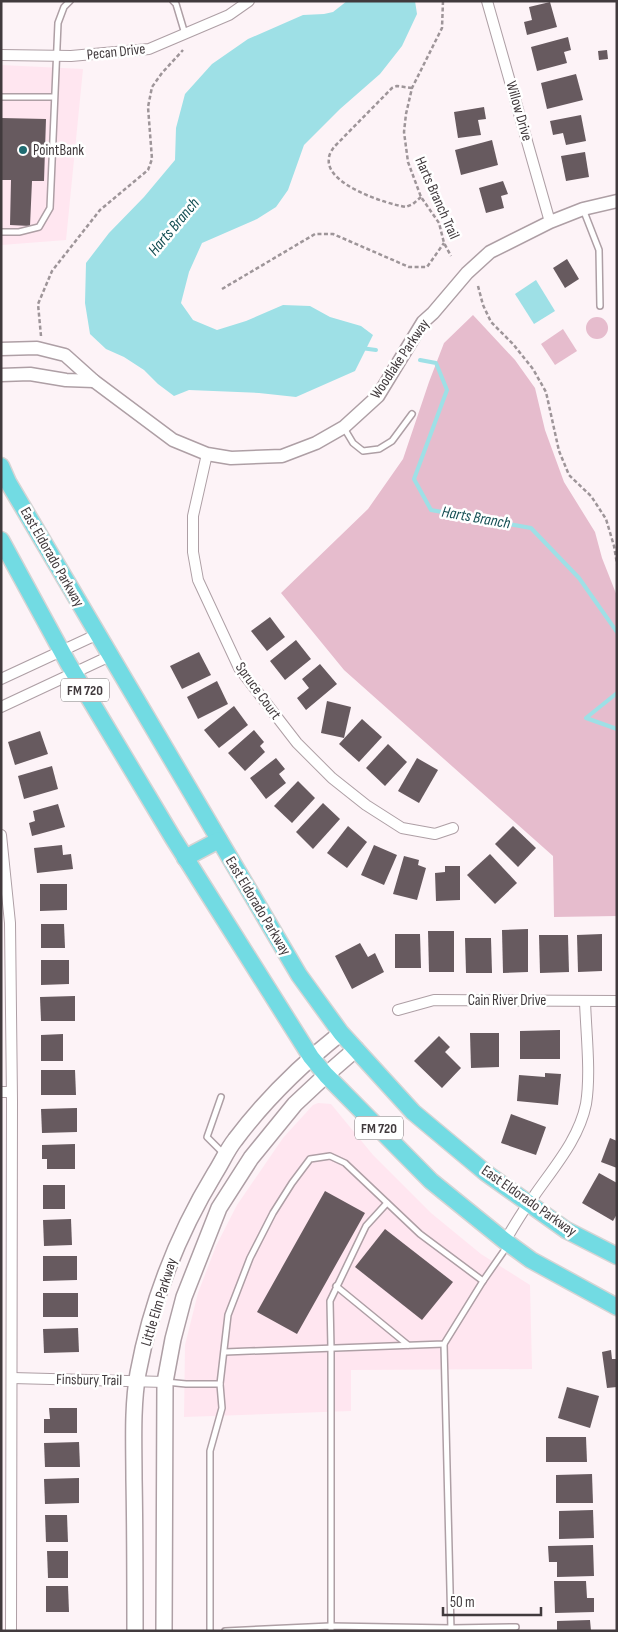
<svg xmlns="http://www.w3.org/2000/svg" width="618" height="1632" font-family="'Sofia Sans Condensed',sans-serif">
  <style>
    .built { fill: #ffe6f0 }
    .green { fill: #e6bccd }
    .water { fill: #9ee0e6 }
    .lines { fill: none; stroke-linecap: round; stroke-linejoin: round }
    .stream { stroke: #9ee0e6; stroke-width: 4 }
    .building { fill: #675a5f }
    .service-casing { stroke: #ae9fa5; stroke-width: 8 }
    .minor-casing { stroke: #ae9fa5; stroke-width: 12 }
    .tertiary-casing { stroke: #ae9fa5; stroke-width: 15 }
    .secondary-casing { stroke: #ae9fa5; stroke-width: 18 }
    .primary-casing { stroke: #d5d4d4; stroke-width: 19 }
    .path { stroke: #9e9599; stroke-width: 2.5; stroke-dasharray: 4 2.5; stroke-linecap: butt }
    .service { stroke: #fff; stroke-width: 5 }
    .minor { stroke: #fff; stroke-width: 10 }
    .tertiary { stroke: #fff; stroke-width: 12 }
    .secondary { stroke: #fff; stroke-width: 15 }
    .primary { stroke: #72dbe3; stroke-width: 16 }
    .poi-dot { fill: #1f6b71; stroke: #fff; stroke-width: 2 }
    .labels { text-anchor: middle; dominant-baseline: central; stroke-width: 5; stroke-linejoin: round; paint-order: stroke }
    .shield { fill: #fff; stroke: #7a7577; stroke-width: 1 }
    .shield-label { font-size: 14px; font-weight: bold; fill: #413a3d }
    .street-label { font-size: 15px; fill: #413a3d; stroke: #fff }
    .poi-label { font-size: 15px; fill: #413a3d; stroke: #fff; text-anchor: start }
    .water-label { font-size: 16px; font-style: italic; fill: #124d52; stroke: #fff }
  </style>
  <rect width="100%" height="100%" fill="#fdf3f7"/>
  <g class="built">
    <polygon points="1,65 83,69 66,240 1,245"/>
    <polygon points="318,1103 331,1104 373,1155 431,1213 481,1254 530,1285 532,1369 351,1370 351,1411 184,1417 185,1345 198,1293 216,1246 237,1205 283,1138 313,1105"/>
  </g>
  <g class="green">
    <polygon points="473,315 515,360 535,388 545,430 564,482 595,532 602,558 617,596 617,916 554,917 553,856 344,670 281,593 368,509 403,459 429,382 444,343"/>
    <circle cx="597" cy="328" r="11"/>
    <polygon points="563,329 577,351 555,365 541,344"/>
  </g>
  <g class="water">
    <polygon points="347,1 415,1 417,14 402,46 380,74 340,109 304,145 288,190 276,207 257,219 202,243 189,272 181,303 193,320 217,330 246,321 283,305 310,306 330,317 361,326 373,335 355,371 296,397 259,393 189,390 174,396 158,384 144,370 124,357 106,349 90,334 85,303 86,263 109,233 144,197 175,160 176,128 185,94 212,64 248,39 303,15 324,14 333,12"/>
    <polygon points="536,280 555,311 534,324 515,294"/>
  </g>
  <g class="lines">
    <g class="stream">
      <polyline points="361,348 376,350"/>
      <polyline points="420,360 436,363 447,390 414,479 431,510 531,528 579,578 617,632"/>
      <polyline points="617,693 586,718 617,729"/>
    </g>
  </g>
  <g class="building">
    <polygon points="550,2 557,27 527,35 524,22 532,20 529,7"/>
    <polygon points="568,37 571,50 564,52 567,63 537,71 531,47"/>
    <polygon points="607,50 608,59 599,60 598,51"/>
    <polygon points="576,74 583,100 547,109 541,83"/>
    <polygon points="484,107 486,119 478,120 481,135 458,138 454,112"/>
    <polygon points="581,115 586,141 566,145 563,133 553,135 550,121"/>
    <polygon points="1,118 46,119 44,181 32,181 30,226 10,225 11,180 1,180"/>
    <polygon points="492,140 498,165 461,175 455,150"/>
    <polygon points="585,152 589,177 566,181 561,156"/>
    <polygon points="503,181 508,194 501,196 504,208 486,213 479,188"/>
    <polygon points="567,259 579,279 565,288 553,268"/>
    <polygon points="270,617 285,637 267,651 251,631"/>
    <polygon points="296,640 311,659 285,680 270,661"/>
    <polygon points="199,652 211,675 182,689 170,666"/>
    <polygon points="320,664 337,684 306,710 297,698 309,688 302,679"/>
    <polygon points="217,681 228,704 198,719 187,697"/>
    <polygon points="327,701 351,707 344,738 321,733"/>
    <polygon points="234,706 248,725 219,748 204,730"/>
    <polygon points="362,719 382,737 359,762 339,744"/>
    <polygon points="254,730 264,742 260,746 265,752 245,771 228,753"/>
    <polygon points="40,731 48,754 15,765 8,742"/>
    <polygon points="388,744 407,762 385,786 366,768"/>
    <polygon points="276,758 285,769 279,774 286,783 266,799 250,778"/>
    <polygon points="417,758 438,770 419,803 398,791"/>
    <polygon points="52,766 58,789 24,799 18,776"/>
    <polygon points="298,781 315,798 292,823 274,806"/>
    <polygon points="323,803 340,819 313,849 296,832"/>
    <polygon points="58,804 65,827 32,836 29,823 35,821 33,811"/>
    <polygon points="348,826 367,842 347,868 327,853"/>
    <polygon points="513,826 536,848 518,867 495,844"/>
    <polygon points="62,845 63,855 71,854 73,869 37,873 34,848"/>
    <polygon points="374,845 397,855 384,885 361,875"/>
    <polygon points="490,854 517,883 495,904 467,875"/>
    <polygon points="404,856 419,860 418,865 426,868 417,900 393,894"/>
    <polygon points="445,866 460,866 460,900 436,901 435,873 445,872"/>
    <polygon points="40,884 67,884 67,910 40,911"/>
    <polygon points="41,924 64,924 65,948 41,948"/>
    <polygon points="528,929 528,972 503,973 502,930"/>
    <polygon points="428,931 454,931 454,972 429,972"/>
    <polygon points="395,934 420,934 421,968 395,968"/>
    <polygon points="602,934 602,971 578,972 577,935"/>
    <polygon points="539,935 568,935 569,972 540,973"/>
    <polygon points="465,938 491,938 492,973 466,973"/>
    <polygon points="360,943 368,957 375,953 384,972 352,989 335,956"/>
    <polygon points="41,960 69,960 69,984 41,985"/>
    <polygon points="75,996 75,1021 41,1021 40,997"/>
    <polygon points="560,1030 560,1059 520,1059 520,1031"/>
    <polygon points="470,1033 499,1033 499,1067 471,1068"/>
    <polygon points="63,1034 63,1061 41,1061 41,1035"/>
    <polygon points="439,1036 450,1047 445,1052 461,1068 442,1088 414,1061"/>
    <polygon points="41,1070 75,1070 76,1095 41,1095"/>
    <polygon points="545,1073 561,1074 558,1105 517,1101 519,1075 545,1077"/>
    <polygon points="77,1108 77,1132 42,1133 41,1109"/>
    <polygon points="511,1114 546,1127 536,1155 501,1143"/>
    <polygon points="610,1138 617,1141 617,1168 601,1162"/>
    <polygon points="75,1144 75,1169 47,1169 47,1159 42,1159 42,1145"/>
    <polygon points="599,1173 617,1183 617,1214 613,1221 582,1203"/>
    <rect x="43" y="1185" width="22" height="24"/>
    <polygon points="325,1191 365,1213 297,1334 257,1312"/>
    <polygon points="71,1219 72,1245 44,1246 43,1220"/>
    <polygon points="385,1229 453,1282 422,1320 355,1267"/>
    <polygon points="43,1256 77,1256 77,1280 43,1281"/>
    <rect x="43" y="1293" width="35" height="24"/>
    <polygon points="78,1328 79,1352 44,1353 43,1329"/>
    <polygon points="611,1350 612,1359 617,1359 617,1387 607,1388 602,1352"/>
    <polygon points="567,1387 599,1396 590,1428 558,1418"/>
    <polygon points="49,1408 77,1408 77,1433 44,1433 44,1419 50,1419"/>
    <polygon points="546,1437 586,1437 587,1462 546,1462"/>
    <polygon points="79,1442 80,1467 45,1467 44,1443"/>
    <polygon points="592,1474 593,1503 556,1503 556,1475"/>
    <polygon points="79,1478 79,1503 45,1504 44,1479"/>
    <polygon points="593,1510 594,1538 559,1539 559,1511"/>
    <polygon points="45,1515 67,1515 68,1542 46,1542"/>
    <polygon points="593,1545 594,1576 557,1577 557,1562 549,1562 548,1546"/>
    <polygon points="47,1551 68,1551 68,1578 48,1578"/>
    <polygon points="554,1581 586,1581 587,1598 594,1598 594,1612 555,1613"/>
    <polygon points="46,1586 68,1586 69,1612 46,1612"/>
    <polygon points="590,1620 591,1631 557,1631 557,1621"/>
  </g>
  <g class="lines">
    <defs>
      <g id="service">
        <polyline points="173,1 176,4 185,34"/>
        <polyline points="1,97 54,97"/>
        <polyline points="583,209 599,250 600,306"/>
        <polyline points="1,232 19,232 39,227 50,208 58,23 64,7 70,1"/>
        <polyline points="344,428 353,443 363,451 379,449 392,441 412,414"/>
        <polyline points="221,1097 207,1137 223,1153"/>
        <polyline points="336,1286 408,1345"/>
        <polyline points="444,1344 451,1630"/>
        <polyline points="225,1352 444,1344 483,1281"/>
        <polyline points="166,1382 186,1384 220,1384 228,1315 250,1258 273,1213 292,1183 310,1159 330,1156 345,1163 420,1234 483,1281 508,1245"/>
        <polyline points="210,1631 210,1451 222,1408 220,1384"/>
        <polyline points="225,1631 330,1626 451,1628 516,1627"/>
        <polyline points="331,1631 331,1348 330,1301 366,1226 387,1203"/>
      </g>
      <g id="minor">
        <polyline points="487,1 550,222"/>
        <polyline points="1,55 71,56 149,49 229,15 249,1"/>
        <polyline points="207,454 193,516 193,552 198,580 239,668 297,743 332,778 366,805 402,828 435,834 453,828"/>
        <polyline points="1,679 98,634"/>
        <polyline points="1,707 110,656"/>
        <polyline points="1,835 10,923 12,1101 11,1631"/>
        <polyline points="398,1010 434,1000 617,1001"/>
        <polyline points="1,1092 11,1092"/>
        <path d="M505,1241C514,1226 523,1210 534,1196C554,1167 579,1139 586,1104C591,1073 586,1033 585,1001"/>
        <polyline points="12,1378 165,1382"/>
      </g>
      <g id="tertiary">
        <polyline points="1,349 37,348 65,355 94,381 173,440 207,454 231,458 282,456 316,443 344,427 378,396 423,322 433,313 467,273 490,252 550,222 583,209 617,201"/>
        <polyline points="1,375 30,374 66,380 94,381"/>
      </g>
      <g id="secondary">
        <path d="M135,1631C135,1580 135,1530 134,1479C134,1445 132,1407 138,1373C151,1303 178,1234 215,1173C222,1162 227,1150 235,1140C265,1100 302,1064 341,1033"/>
        <polyline points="164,1631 165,1382 173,1339 184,1297 219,1208 251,1158 295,1104 326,1075 356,1049"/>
      </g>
      <g id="primary">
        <polyline points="1,466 8,482 299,975 341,1033 413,1112 486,1173 566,1230 617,1256"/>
        <polyline points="1,540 68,663 173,838 311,1057 326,1075 431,1181 505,1241 531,1260 617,1307"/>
        <polyline points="185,858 219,840"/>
      </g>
    </defs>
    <use href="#service" class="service-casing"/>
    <use href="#minor" class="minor-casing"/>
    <use href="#tertiary" class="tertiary-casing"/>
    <use href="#secondary" class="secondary-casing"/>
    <use href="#primary" class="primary-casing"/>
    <g class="path">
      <polyline points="443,1 442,28 412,88 406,114 404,132 408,162 421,197 439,223 444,243 451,256"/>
      <path d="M412,88L397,86L392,88L334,147C332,150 329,154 329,158C324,184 386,204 406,207L413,204L421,197"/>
      <polyline points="478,286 483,305 491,322 513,344 533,369 546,392 559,451 569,475 591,496 606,519 614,546 617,564"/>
      <polyline points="222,289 315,234 333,234 409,267 427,267 444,243"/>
      <polyline points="41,336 38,304 52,271 100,210 148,170 152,159 148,107 152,87 162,73 183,50"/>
    </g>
    <use href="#service" class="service"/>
    <use href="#minor" class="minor"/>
    <use href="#tertiary" class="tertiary"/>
    <use href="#secondary" class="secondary"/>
    <use href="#primary" class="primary"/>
  </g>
  <circle class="poi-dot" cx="23" cy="150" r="5"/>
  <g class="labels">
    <g class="shield">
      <rect x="61" y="678.5" width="48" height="23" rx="4"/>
      <rect x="355" y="1116.5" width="48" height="23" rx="4"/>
    </g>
    <g class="shield-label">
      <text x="85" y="690">FM 720</text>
      <text x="379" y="1128">FM 720</text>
    </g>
    <g class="street-label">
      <text transform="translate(116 52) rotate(-6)">Pecan Drive</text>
      <text transform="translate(519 111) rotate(74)">Willow Drive</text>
      <text transform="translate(437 198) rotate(66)">Harts Branch Trail</text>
      <text transform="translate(400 359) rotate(-56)">Woodlake Parkway</text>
      <text transform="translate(52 557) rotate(60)">East Eldorado Parkway</text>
      <text transform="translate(258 691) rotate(54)">Spruce Court</text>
      <text transform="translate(258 906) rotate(59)">East Eldorado Parkway</text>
      <text x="507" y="1000">Cain River Drive</text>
      <text transform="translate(529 1201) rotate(35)">East Eldorado Parkway</text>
      <text transform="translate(159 1302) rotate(-73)">Little Elm Parkway</text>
      <text transform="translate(89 1380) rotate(1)">Finsbury Trail</text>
    </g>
    <g class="poi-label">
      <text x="33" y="150">PointBank</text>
    </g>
    <g class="water-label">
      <text transform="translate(174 227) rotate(-50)">Harts Branch</text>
      <text transform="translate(476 518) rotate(10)">Harts Branch</text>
    </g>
  </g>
  <rect width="618" height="1632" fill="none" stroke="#413a3d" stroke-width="5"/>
  <path d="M443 1607v8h98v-8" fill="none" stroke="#413a3d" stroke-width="2.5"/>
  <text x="450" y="1607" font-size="15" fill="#413a3d" stroke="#ffffff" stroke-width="4" paint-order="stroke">50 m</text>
</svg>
